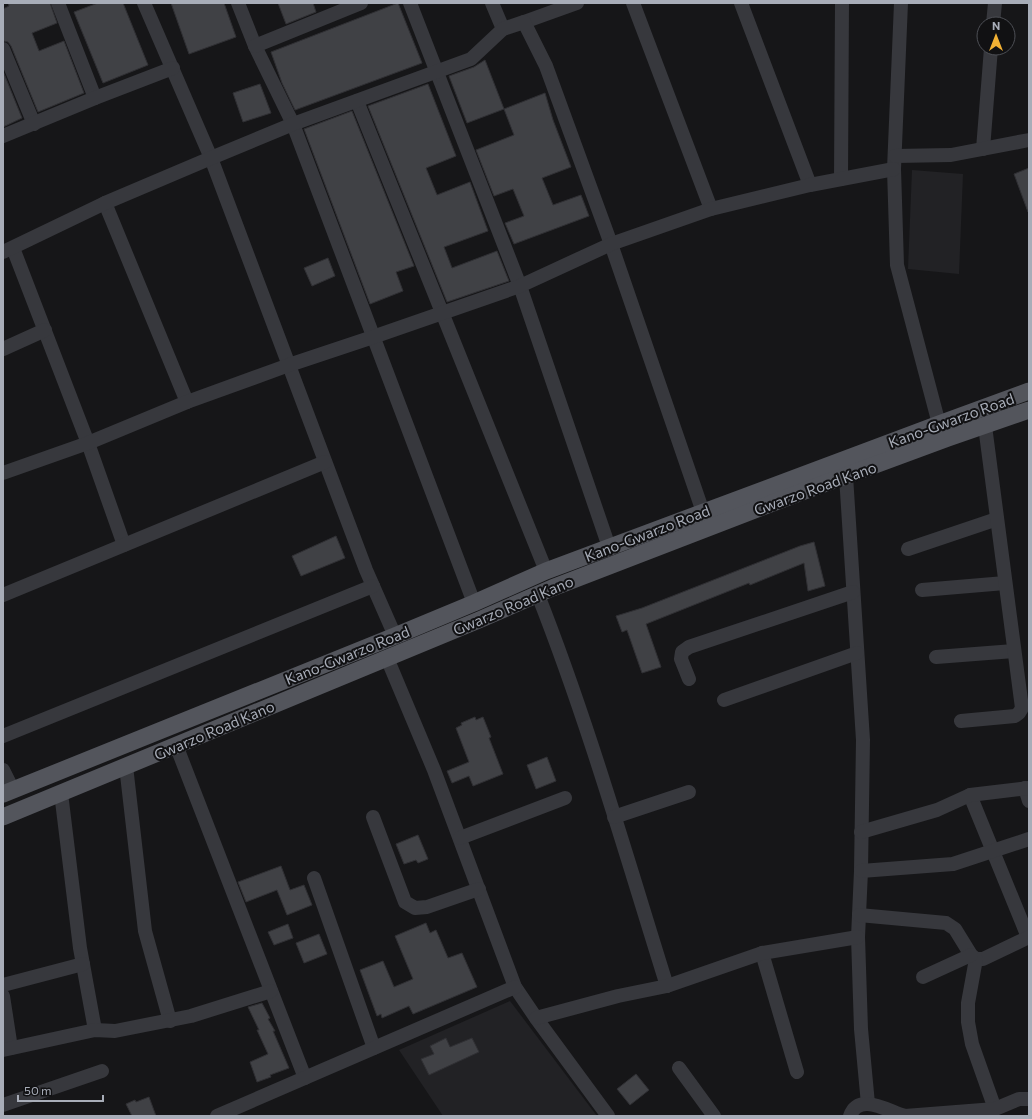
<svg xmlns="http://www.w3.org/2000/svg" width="1032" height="1119" font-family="Commissioner,sans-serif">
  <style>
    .built { fill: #222225 }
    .building { fill: #404145; stroke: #303034 }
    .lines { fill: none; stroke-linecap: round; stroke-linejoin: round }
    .minor { stroke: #37383d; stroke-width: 14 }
    .major { stroke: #53555c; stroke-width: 17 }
    .labels { text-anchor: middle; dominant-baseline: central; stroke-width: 4; stroke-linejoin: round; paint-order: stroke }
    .street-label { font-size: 15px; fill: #a8adb8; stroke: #111113 }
  </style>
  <rect width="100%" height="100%" fill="#161618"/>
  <g class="built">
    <polygon points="912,170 963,174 959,274 908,269"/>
    <polygon points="510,1001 597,1116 443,1116 399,1050"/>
  </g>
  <g class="building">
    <polygon points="8,3 50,3 57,23 32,33 39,51 64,41 84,93 38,112 11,46 8,42 3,41 3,9 9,6"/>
    <polygon points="98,3 123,3 148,65 103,83 74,12"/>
    <polygon points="171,3 224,3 236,37 189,54"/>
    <polygon points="278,3 313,3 316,12 286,24"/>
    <polygon points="398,3 422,63 295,110 282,83 271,52"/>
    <polygon points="485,60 504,109 467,123 449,76 474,67"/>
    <polygon points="3,71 22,118 3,127"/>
    <polygon points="260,84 271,113 243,122 233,93"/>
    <polygon points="428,84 456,156 426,168 437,195 470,182 488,231 444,247 452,268 497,251 509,281 447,302 368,106"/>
    <polygon points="545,93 553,120 571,167 542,178 553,205 581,195 589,216 514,244 505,223 524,216 513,189 494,196 476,150 514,135 504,109"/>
    <polygon points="352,111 414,266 396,272 403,291 370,304 304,129"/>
    <polygon points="1029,168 1029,211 1028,212 1014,174"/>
    <polygon points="328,258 335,276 312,286 304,268"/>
    <polygon points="336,536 345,558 301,576 292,556"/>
    <polygon points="814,542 825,586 808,591 804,563 750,585 749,583 646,624 661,667 642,673 627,630 622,632 616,616 642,608 800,546"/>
    <polygon points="475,717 476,720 483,717 491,737 489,738 503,774 473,786 469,776 452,783 447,771 469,762 456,728 462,725 461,723"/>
    <polygon points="547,757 556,781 536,789 527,765"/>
    <polygon points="418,835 428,859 418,863 416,860 404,864 396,844"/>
    <polygon points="281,866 290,890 304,885 312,905 287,915 277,890 246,902 238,882"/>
    <polygon points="426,923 430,933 436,930 448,958 462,953 477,987 413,1014 409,1006 382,1018 381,1014 377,1016 360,970 383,961 394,987 413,979 395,936"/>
    <polygon points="288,924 293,938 274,945 268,932"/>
    <polygon points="319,934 327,954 304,963 296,943"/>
    <polygon points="262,1003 270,1018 268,1019 275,1031 273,1031 289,1068 270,1075 271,1077 257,1082 250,1062 268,1054 257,1030 259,1030 248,1007"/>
    <polygon points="446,1038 450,1047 472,1038 479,1052 429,1075 421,1059 434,1054 430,1046"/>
    <polygon points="636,1074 649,1090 630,1105 617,1089"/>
    <polygon points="149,1097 156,1116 132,1116 126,1104 135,1100 136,1102"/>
  </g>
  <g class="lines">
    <g class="minor">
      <polyline points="58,3 95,98"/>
      <polyline points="144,3 211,158 366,570 395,636"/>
      <polyline points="238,3 255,46 293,124 474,603"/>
      <polyline points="410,3 520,286 609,547"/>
      <polyline points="492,3 503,29"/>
      <polyline points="633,3 711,209"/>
      <polyline points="741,3 810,185"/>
      <polyline points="901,3 894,169 897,265 939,424"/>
      <polyline points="524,22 577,3"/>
      <polyline points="993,24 995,3"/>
      <polyline points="255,46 361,3"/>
      <polyline points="3,49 34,124"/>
      <polyline points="357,101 546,571"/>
      <polyline points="3,136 95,98 173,68"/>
      <polyline points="983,149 991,48"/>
      <polyline points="895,156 951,155 1029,140"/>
      <polyline points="841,179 842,3"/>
      <polyline points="105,203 187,402"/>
      <polyline points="13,248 88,443 124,545"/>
      <polyline points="3,252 105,203 211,158 293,124 471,59 503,29 524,22 546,66 611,244 703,512"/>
      <polyline points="3,349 45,330"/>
      <polyline points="3,473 88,443 187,402 289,365 373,337 520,286 611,244 711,209 810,185 894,169"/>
      <polyline points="846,476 863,740 861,871 858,937 861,1029 868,1104"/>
      <polyline points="908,549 997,519"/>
      <polyline points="922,590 1005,583"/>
      <polyline points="3,595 325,462"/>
      <path d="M538,595C588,722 626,855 667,986"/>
      <polyline points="936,657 1014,651"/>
      <polyline points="387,658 434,770 515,987 536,1018 608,1116"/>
      <polyline points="689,679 681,659 682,652 689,647 853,592"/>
      <polyline points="724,700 857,653"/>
      <polyline points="961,721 1015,716 1019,713 1022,708 985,426"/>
      <polyline points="3,736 373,586"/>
      <polyline points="176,745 305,1078"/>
      <polyline points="126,766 145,931 170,1021"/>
      <polyline points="3,770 13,790"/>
      <polyline points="1025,788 1029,801"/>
      <polyline points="61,793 80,948 95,1030"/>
      <polyline points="970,795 1028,937"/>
      <polyline points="373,817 405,902 415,908 427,907 479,889"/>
      <polyline points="614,817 689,792"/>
      <polyline points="861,832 937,810 970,795 1029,788"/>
      <polyline points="460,838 565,798"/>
      <polyline points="861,871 953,864 1029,839"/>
      <polyline points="314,878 374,1048"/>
      <polyline points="859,915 946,923 955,929 971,955 976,959 983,959 1029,937"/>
      <polyline points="762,953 797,1072"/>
      <polyline points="976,959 968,1003 968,1022 972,1044 995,1109"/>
      <polyline points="923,977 971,955"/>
      <polyline points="3,985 83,964"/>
      <polyline points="3,996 11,1048"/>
      <polyline points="536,1018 618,996 667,986 762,953 858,937"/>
      <polyline points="3,1050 95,1030 115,1031 191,1016 271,991"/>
      <polyline points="679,1068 714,1116"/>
      <polyline points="3,1105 102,1071"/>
      <polyline points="217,1116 515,987"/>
      <path d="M850,1116C859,1091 889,1112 905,1116L995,1109L1019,1099H1029"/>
    </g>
    <g class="major">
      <polyline points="3,794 395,636 474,603 546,571 939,424 1029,391"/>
      <polyline points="3,817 479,620 552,588 799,493 948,438 1029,410"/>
    </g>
  </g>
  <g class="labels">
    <g class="street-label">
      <text transform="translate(951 420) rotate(-20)">Kano-Gwarzo Road</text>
      <text transform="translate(815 488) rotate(-20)">Gwarzo Road Kano</text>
      <text transform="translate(647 533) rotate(-21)">Kano-Gwarzo Road</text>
      <text transform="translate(513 605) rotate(-23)">Gwarzo Road Kano</text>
      <text transform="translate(347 655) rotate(-22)">Kano-Gwarzo Road</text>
      <text transform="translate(214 730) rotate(-23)">Gwarzo Road Kano</text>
    </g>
  </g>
  <rect width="1032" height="1119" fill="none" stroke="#a8adb8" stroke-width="8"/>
  <g transform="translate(996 36)"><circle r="19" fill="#111113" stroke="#4d4f55"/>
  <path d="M0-3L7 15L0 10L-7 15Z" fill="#f2b134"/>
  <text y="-6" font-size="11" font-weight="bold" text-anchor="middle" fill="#a8adb8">N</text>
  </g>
  <path d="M18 1095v6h85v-6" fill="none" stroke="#a8adb8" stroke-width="2"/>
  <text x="24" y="1095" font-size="12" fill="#a8adb8" stroke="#111113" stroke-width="3" paint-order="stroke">50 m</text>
</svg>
